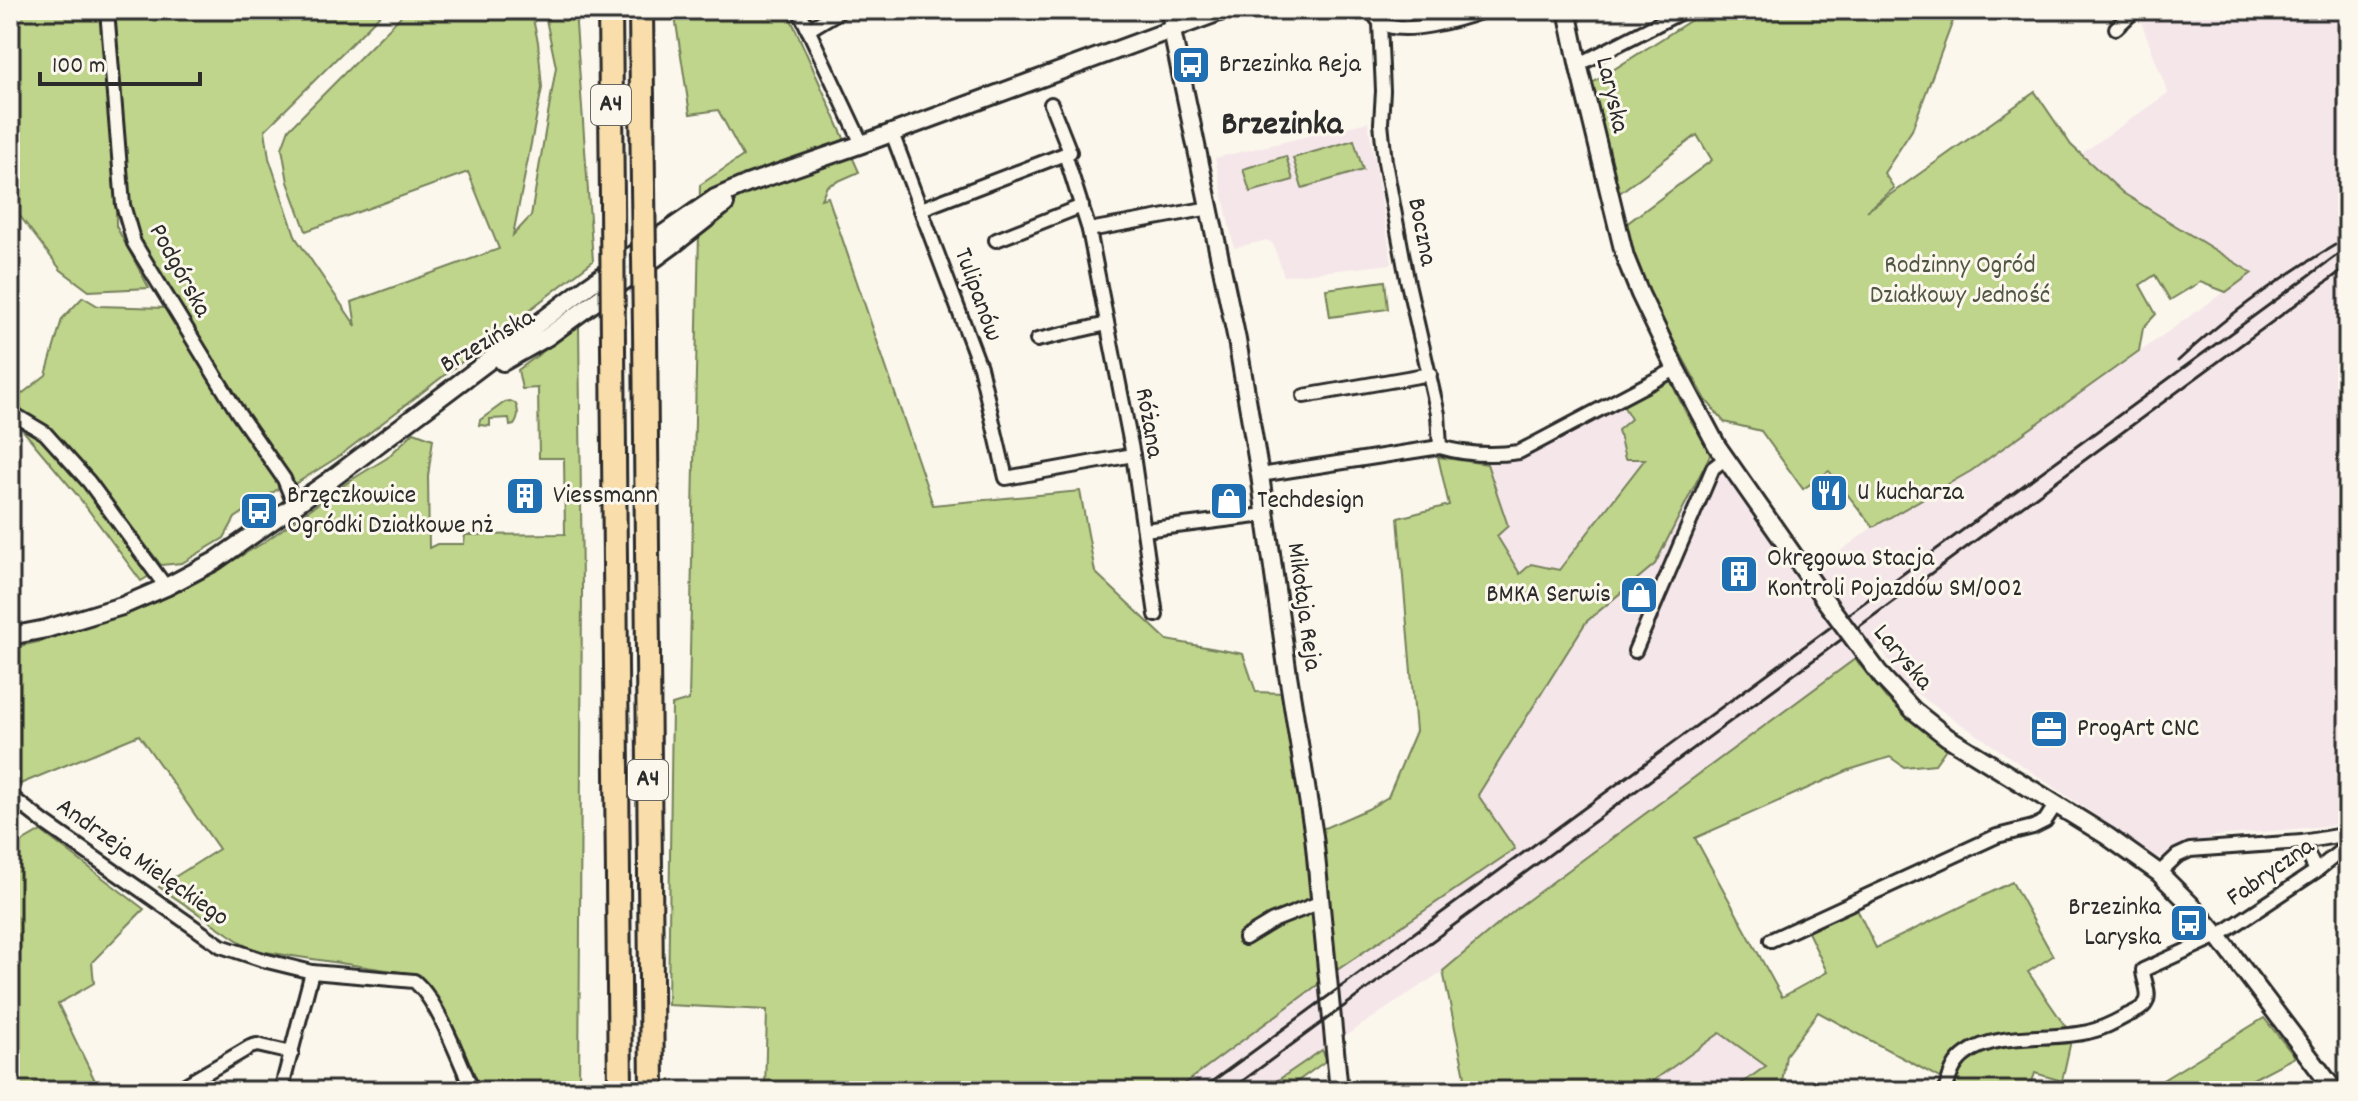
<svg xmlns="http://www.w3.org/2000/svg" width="2358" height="1101" font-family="Dekko,sans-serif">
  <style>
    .built { fill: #f5e6ea }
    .green { fill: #bfd58b; stroke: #75805b; stroke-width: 2 }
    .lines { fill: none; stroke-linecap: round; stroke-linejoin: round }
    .street-casing { stroke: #2b2b2b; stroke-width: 18 }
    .secondary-casing { stroke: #2b2b2b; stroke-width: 22 }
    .highway-casing { stroke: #2b2b2b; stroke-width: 28 }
    .street { stroke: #fbf7ec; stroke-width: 12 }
    .secondary { stroke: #fbf7ec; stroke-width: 16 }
    .highway { stroke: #f9deab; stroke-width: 22 }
    .rail { stroke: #2b2b2b; stroke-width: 3 }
    .secondary-bridge-casing { stroke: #2b2b2b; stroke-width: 22; stroke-linecap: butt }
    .highway-bridge-casing { stroke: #2b2b2b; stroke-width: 28; stroke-linecap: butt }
    .secondary-bridge { stroke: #fbf7ec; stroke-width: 16 }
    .highway-bridge { stroke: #f9deab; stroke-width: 22 }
    .labels { text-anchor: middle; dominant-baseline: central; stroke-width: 6; stroke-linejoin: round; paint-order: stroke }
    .shield { fill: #fbf7ec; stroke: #696865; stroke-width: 2 }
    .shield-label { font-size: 24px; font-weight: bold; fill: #2b2b2b }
    .poi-label { font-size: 26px; fill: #2b2b2b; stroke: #fbf7ec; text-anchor: start }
    .street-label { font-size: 26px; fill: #2b2b2b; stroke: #fbf7ec }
    .park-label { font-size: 26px; fill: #505643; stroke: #fbf7ec }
    .district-label { font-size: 34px; font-weight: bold; fill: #2b2b2b; stroke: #fbf7ec }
  </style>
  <rect width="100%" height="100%" fill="#fbf7ec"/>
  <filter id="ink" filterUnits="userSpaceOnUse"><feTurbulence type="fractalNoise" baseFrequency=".0125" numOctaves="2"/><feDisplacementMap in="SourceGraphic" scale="16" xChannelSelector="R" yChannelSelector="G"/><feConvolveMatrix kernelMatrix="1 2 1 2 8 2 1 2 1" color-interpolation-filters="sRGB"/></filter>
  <g filter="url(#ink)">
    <g class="built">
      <polygon points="2159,10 2348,10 2348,824 2216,836 2158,858 1901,683 1879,644 1855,659 1520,906 1443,971 1262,1091 1174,1091 1334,972 1515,849 1478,795 1586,622 1655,564 1712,451 1798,582 1873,527 1971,471 2251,273 2123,193 2081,154 2168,93 2140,19"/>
      <polygon points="1368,122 1392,264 1284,276 1273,244 1267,240 1234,248 1215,158"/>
      <polygon points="1621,402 1631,419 1645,458 1559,570 1531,564 1519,574 1496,536 1508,526 1487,464 1496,458"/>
      <polygon points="1720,1033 1767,1066 1731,1091 1639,1091"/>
    </g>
    <g class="green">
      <polygon points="10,10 385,10 265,130 269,158 296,238 356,326 352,302 499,249 468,172 306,231 288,182 282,148 289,129 407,10 531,10 538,42 542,88 513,235 531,216 556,67 544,10 575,10 593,261 338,457 295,484 230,389 140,245 128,195 115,70 116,226 149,288 89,291 61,270 10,203"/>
      <polygon points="674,10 787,10 859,172 827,186 821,199 828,197 933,505 1080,491 1095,572 1167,640 1243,654 1256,692 1284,693 1308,855 1325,844 1322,829 1368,809 1388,797 1416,731 1398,518 1449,505 1438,457 1487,464 1508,526 1497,536 1520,574 1531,564 1559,570 1645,459 1625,459 1618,430 1631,419 1621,402 1669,378 1688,417 1712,451 1655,564 1586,622 1478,795 1515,849 1334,972 1310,869 1320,983 1174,1091 765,1091 767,1010 668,1005 672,705 689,700 700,185 743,156 718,110 690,114"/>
      <polygon points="1379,10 1443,10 1443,15 1383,18"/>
      <polygon points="1707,10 1957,10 1912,130 1884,173 1894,188 1867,211 2035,92 2071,145 2123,193 2252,273 2226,292 2200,282 2170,300 2155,275 2140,285 2156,314 2143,328 2139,351 1971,471 1873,527 1829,471 1803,489 1761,431 1724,422 1706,400 1643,285 1625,225 1712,160 1697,135 1618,194 1591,84"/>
      <polygon points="1354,140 1363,170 1302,188 1293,158"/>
      <polygon points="1286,156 1293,180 1250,192 1243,169"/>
      <polygon points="1385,281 1388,309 1330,317 1326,289"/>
      <polygon points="83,297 98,306 166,308 278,482 278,489 235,518 224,538 182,563 161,565 96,480 50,428 12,408 14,400 46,375 62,319"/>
      <polygon points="579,325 582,589 579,1091 478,1091 448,1026 420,975 252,950 159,887 219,849 139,735 20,784 10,777 10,648 43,641 157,602 198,581 263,543 351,480 387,458 414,432 433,439 428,476 429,548 437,544 464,544 465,535 565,534 564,458 539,458 538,388 522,389 518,370"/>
      <path d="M510,401L515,403C519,409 519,419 514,425L510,426L509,418L490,419V426L479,425L480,420L505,402Z"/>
      <polygon points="11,416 45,441 90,492 151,575 141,581 78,496"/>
      <polygon points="1855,659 1886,698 1948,746 1935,764 1904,767 1890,757 1849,770 1695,838 1782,997 1827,972 1807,930 1856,907 1876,948 2012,882 2053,956 2028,972 2072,1036 2062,1081 2035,1073 2029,1091 1949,1091 1951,1084 1818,1012 1786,1055 1781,1091 1731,1091 1766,1066 1720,1033 1639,1091 1445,1091 1445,1089 1465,1076 1443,971 1520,906"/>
      <polygon points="41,831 144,909 92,962 94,983 58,1004 100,1091 10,1091 10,849"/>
      <polygon points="2264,1018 2295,1057 2230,1091 2145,1091"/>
      <polygon points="1322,1050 1327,1060 1284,1091 1262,1091"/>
    </g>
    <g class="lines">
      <defs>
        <g id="street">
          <polyline points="107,10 123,205 134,243 238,413 284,479 295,506"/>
          <polyline points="799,10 862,144"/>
          <polyline points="1167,10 1172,31"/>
          <path d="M1371,10C1374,14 1376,18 1379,21C1398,39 1464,18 1486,10"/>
          <polyline points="1380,23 1383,91 1381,123 1385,162 1407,279 1438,414 1440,447"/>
          <polyline points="2116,28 2135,10"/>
          <polyline points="808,30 841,10"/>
          <polyline points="1578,65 1685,10"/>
          <polyline points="892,133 980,367 1006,478 1133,455"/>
          <polyline points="1065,154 1089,230 1133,455 1156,615"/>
          <polyline points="921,209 1070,152 1051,104"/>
          <polyline points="1089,230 1210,208"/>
          <polyline points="996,240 1082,206"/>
          <polyline points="1037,340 1107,324"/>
          <polyline points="1304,396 1430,374"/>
          <polyline points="10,412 45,433 89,482 166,587"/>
          <path d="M1260,475L1440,447C1467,455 1491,456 1519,452L1676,369"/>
          <polyline points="1144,530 1265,515"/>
          <polyline points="1635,651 1713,468 1726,458"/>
          <path d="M10,796L45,823L221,946L263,960L312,972L414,981C438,1000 459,1061 473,1091"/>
          <polyline points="2302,842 2316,871"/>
          <polyline points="2159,873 2177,856 2190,850 2302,842 2348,834"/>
          <polyline points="1245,938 1273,921 1321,902"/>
          <polyline points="1771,940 1997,836 2033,827 2045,821 2056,804"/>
          <polyline points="175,1091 250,1047 257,1045 292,1053"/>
          <polyline points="281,1091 312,972"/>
          <path d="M1945,1091C1950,1076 1953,1063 1966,1054C1996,1031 2052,1041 2088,1032C2103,1029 2115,1022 2128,1015C2135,1012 2145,1008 2147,1000C2150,990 2143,980 2143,970L2218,936L2316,871L2348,845"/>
        </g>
        <g id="secondary">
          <polyline points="1567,10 1580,72 1625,257 1640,294 1676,369 1717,446 1822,596"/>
          <polyline points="1172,31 1237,340 1260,475 1288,675 1314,836 1339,1091"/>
          <polyline points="503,362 547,337 673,245 725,204"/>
          <polyline points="10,636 46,629 122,606 166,587 215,561 329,481 588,286 715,198 747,184 862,144 1225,10"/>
          <polyline points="1882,677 1913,710 1947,737 2107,836 2159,873 2196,910 2218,936 2335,1091"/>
        </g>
        <g id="highway">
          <polyline points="610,10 612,200"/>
          <polyline points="641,10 643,187"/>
          <polyline points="645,329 652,1091"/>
          <polyline points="613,348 620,1091"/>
        </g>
      </defs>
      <use href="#street" class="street-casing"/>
      <use href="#secondary" class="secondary-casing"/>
      <use href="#highway" class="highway-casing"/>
      <use href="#street" class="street"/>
      <use href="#secondary" class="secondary"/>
      <use href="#highway" class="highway"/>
      <g class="rail">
        <path d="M2178,361C2226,316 2279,278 2335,245"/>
        <polyline points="1199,1091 2348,247"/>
        <polyline points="1229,1091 2348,266"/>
      </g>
      <defs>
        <polyline id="secondary-bridge" points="1822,596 1882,677"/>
        <g id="highway-bridge">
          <polyline points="643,187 645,329"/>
          <polyline points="612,200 613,348"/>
        </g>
      </defs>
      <use href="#secondary-bridge" class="secondary-bridge-casing"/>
      <use href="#highway-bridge" class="highway-bridge-casing"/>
      <use href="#secondary-bridge" class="secondary-bridge"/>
      <use href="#highway-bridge" class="highway-bridge"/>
    </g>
  </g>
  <defs>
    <symbol id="bus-square" viewBox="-11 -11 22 22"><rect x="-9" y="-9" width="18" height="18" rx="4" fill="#1f6fb2" stroke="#fbf7ec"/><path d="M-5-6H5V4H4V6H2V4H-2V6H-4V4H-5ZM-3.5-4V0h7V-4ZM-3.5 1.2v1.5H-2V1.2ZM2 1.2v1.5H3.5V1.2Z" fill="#fff"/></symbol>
    <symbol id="restaurant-square" viewBox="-11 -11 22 22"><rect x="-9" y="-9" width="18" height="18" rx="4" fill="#1f6fb2" stroke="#fbf7ec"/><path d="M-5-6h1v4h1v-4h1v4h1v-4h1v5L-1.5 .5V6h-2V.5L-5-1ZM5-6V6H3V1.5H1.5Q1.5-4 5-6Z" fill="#fff"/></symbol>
    <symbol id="building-square" viewBox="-11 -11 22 22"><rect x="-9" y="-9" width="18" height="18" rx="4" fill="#1f6fb2" stroke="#fbf7ec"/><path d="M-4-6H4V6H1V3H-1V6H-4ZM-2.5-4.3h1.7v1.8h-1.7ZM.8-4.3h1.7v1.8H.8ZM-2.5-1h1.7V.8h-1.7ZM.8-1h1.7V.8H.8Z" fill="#fff"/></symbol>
    <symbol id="shop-square" viewBox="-11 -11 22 22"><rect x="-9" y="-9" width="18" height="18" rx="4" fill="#1f6fb2" stroke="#fbf7ec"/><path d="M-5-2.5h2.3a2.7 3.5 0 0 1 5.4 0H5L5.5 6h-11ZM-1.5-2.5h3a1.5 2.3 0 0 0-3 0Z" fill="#fff"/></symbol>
    <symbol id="office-square" viewBox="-11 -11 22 22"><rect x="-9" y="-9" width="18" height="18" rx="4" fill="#1f6fb2" stroke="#fbf7ec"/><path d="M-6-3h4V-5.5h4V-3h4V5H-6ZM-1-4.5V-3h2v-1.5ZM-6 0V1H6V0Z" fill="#fff"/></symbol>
  </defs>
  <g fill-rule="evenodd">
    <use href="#bus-square" x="1169" y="43" width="44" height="44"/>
    <use href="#restaurant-square" x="1807" y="471" width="44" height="44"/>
    <use href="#building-square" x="503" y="474" width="44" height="44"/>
    <use href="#shop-square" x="1207" y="479" width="44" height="44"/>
    <use href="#bus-square" x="237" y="489" width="44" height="44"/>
    <use href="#building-square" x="1717" y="552" width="44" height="44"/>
    <use href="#shop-square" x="1617" y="573" width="44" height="44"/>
    <use href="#office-square" x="2027" y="707" width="44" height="44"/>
    <use href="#bus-square" x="2167" y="901" width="44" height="44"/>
  </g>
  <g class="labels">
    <g class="shield">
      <rect x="591" y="85" width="40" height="40" rx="6"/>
      <rect x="628" y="760" width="40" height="40" rx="6"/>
    </g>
    <g class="shield-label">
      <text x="611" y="105">A4</text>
      <text x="648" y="780">A4</text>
    </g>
    <g class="poi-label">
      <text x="1219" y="65">Brzezinka Reja</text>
      <text x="1857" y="493">U kucharza</text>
      <text x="287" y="496">Brzęczkowice<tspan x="287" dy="30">Ogródki Działkowe nż</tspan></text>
      <text x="553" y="496">Viessmann</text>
      <text x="1257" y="501">Techdesign</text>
      <text x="1767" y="559">Okręgowa Stacja<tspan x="1767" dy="30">Kontroli Pojazdów SM/002</tspan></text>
      <text x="1611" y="595" text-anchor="end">BMKA Serwis</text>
      <text x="2077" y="729">ProgArt CNC</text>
      <text x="2161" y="908" text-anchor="end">Brzezinka<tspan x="2161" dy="30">Laryska</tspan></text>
    </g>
    <g class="street-label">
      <text transform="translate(1611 95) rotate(77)">Laryska</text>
      <text transform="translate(1421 232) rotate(79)">Boczna</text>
      <text transform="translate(179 271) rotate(61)">Podgórska</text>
      <text transform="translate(977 295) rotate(70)">Tulipanów</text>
      <text transform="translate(488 342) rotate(-30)">Brzezińska</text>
      <text transform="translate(1148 423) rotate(80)">Różana</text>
      <text transform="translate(1303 607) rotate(82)">Mikołaja Reja</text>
      <text transform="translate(1902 658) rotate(50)">Laryska</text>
      <text transform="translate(142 863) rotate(35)">Andrzeja Mielęckiego</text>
      <text transform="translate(2271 873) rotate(-35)">Fabryczna</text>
    </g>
    <g class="park-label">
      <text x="1960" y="266">Rodzinny Ogród<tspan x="1960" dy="30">Działkowy Jedność</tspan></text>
    </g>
    <g class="district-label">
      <text x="1282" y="126">Brzezinka</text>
    </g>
  </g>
  <rect width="2358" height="1101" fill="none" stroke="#fbf7ec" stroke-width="40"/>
  <rect x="20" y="20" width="2318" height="1061" fill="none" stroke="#2b2b2b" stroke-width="3" filter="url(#ink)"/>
  <path d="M40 72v12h160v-12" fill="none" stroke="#2b2b2b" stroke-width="4"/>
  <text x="52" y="72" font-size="24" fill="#2b2b2b" stroke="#fbf7ec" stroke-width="6" paint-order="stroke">100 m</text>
</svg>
